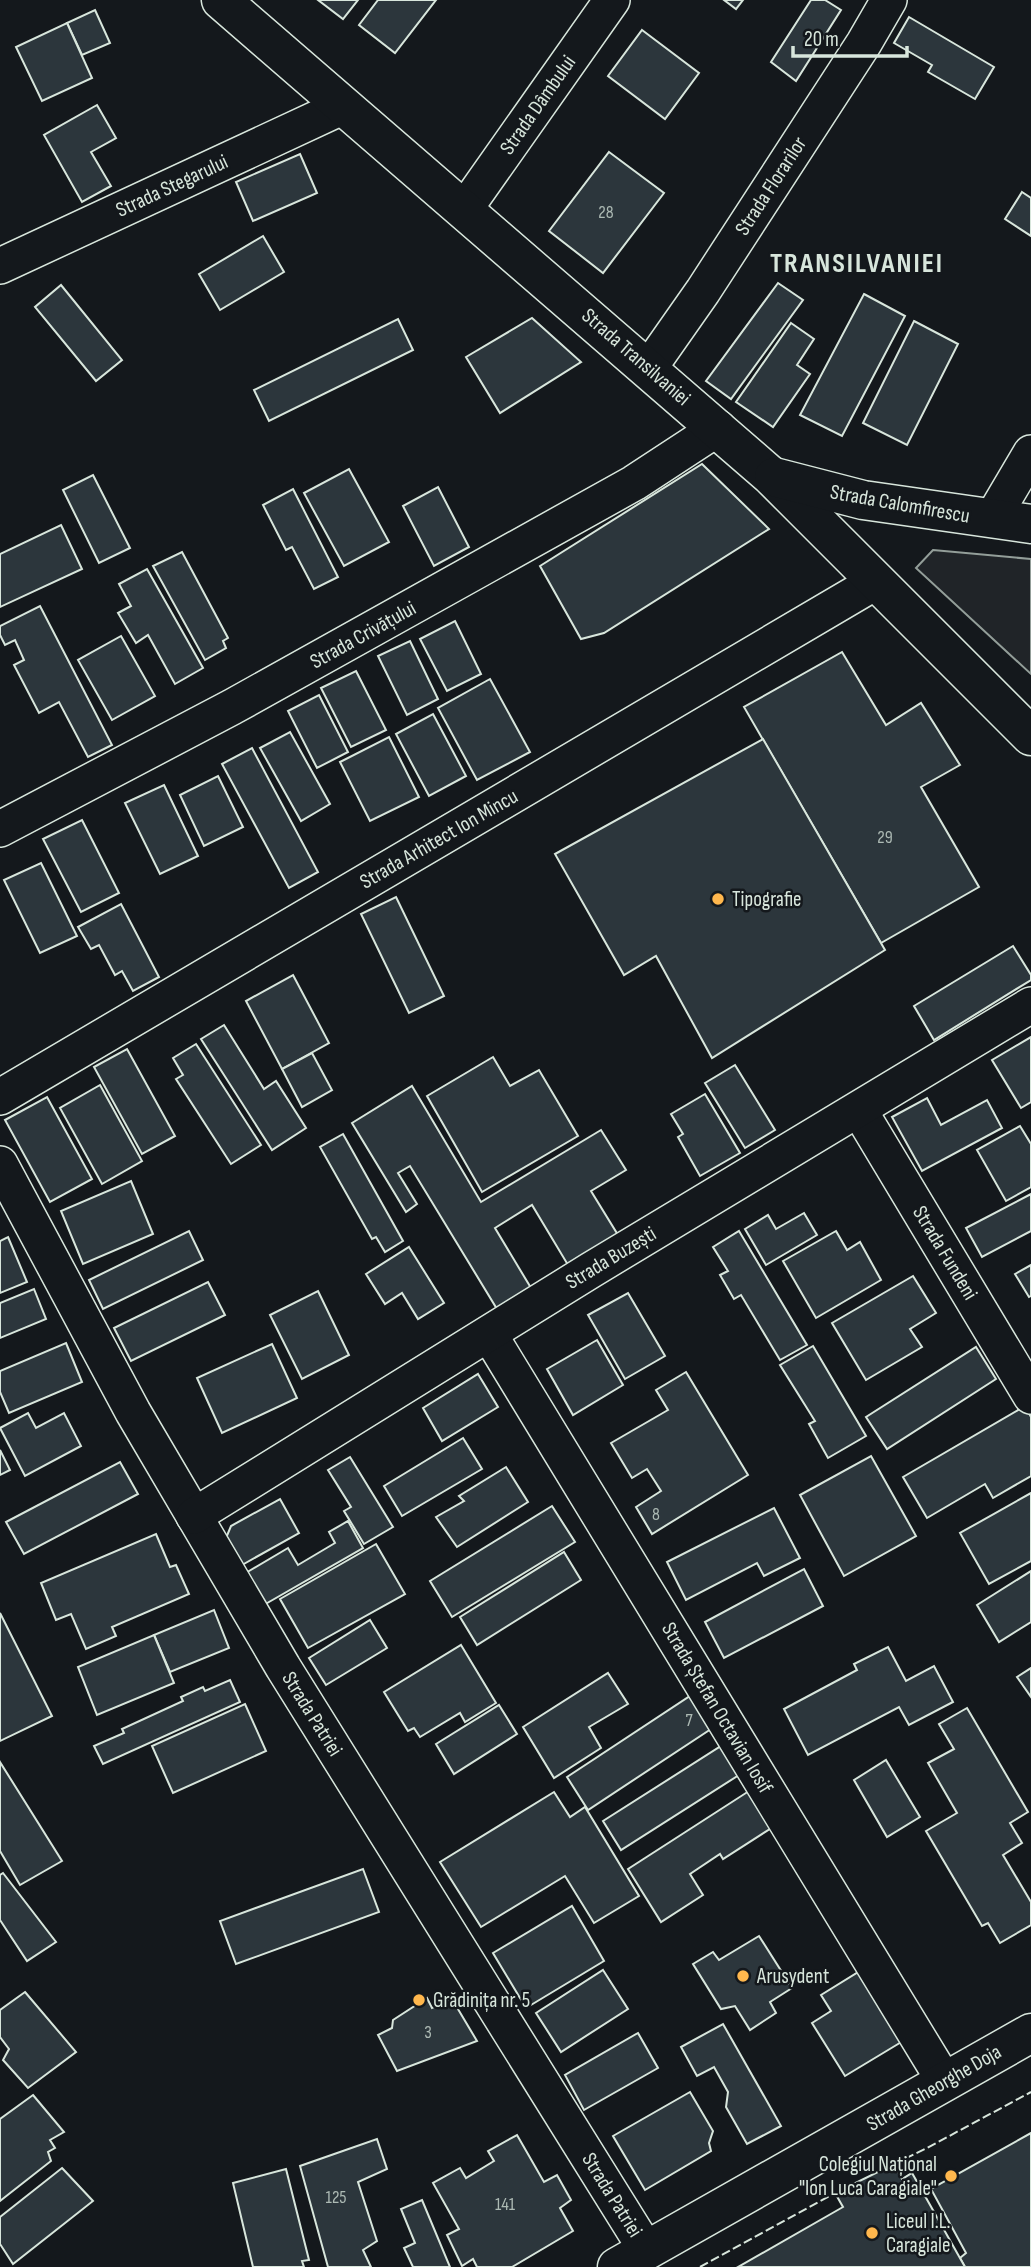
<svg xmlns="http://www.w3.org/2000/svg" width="1031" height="2267" font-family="'Sofia Sans Condensed',sans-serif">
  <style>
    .green { fill: #202428; stroke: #939e99; stroke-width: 2 }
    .building { fill: #2c363c; stroke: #d8e6dc; stroke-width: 2 }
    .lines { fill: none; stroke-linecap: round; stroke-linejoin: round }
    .minor-casing { stroke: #d8e6dc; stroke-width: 38 }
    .secondary-casing { stroke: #d8e6dc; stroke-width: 41 }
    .minor { stroke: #14181c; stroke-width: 35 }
    .secondary { stroke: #14181c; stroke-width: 38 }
    .fence { stroke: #d8e6dc; stroke-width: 2; stroke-dasharray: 9 3.5; stroke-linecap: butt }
    .poi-dot { fill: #ffb74d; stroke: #14181c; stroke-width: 2.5 }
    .labels { text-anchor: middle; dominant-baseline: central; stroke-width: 5; stroke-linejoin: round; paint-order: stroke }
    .number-label { font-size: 18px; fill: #adbab4 }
    .street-label { font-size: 21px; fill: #d8e6dc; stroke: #14181c }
    .poi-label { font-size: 21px; fill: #d8e6dc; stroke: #14181c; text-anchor: start }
    .district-label { font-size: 28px; font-weight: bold; letter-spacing: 2px; fill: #d8e6dc; stroke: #14181c }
  </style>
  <rect width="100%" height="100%" fill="#14181c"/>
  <polygon class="green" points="933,550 1031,559 1031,674 916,568"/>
  <g class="building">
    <polygon points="318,0 358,0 343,19"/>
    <polygon points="378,0 436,0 395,53 359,25"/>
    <polygon points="724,0 743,0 736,9"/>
    <polygon points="811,0 825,0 841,10 796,81 771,62"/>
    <polygon points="95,10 110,43 82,55 67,23"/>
    <polygon points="909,17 994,67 975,99 928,72 932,65 894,43"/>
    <polygon points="67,23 92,78 42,101 16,47"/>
    <polygon points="642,30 699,73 665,119 608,76"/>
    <polygon points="97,105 116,138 91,152 111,186 82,202 44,135"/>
    <polygon points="609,152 664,193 603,273 549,231"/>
    <polygon points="300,154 317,193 253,221 236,182"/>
    <polygon points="1022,192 1031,198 1031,236 1005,219"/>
    <polygon points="263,236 284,272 220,310 199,274"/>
    <polygon points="778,283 803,300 731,399 706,381"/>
    <polygon points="61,285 122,360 96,381 35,307"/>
    <polygon points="864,294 905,316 842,436 800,415"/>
    <polygon points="532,318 581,362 500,413 466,357"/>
    <polygon points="398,319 413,350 269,421 254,390"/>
    <polygon points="914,321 958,344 907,445 863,423"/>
    <polygon points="791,323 814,339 797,365 810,374 773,427 736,402"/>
    <polygon points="702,464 769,529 604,633 581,639 540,566"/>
    <polygon points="349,469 389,542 344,566 304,493"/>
    <polygon points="93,475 130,548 99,563 63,490"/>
    <polygon points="438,487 469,547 434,566 403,506"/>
    <polygon points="293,489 338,577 314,589 292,547 286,550 263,505"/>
    <polygon points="61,525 82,569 0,607 0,554"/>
    <polygon points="182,552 228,638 223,641 226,648 205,660 153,566"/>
    <polygon points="147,569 203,668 175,684 148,635 136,643 118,613 131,606 119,584"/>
    <polygon points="40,606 112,745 88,757 59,702 39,713 14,665 24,660 15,640 5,645 0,635 0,626"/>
    <polygon points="455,621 481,674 447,691 420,639"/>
    <polygon points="121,636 155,696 112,720 78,660"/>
    <polygon points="410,641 438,699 407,715 378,656"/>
    <polygon points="842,652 886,725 921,703 960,765 921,787 979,887 881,943 744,707"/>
    <polygon points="356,671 386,730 351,747 321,688"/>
    <polygon points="490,679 530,752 477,780 438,708"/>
    <polygon points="319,695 348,752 317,768 288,711"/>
    <polygon points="433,714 466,776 429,796 396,734"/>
    <polygon points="290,732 330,804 301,821 260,748"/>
    <polygon points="389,737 419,797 370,821 340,762"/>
    <polygon points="763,739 885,950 712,1058 656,956 624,975 555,854"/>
    <polygon points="252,748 318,872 289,888 222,764"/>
    <polygon points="218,776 243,827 204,846 180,795"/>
    <polygon points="164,785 198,856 160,874 125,803"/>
    <polygon points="82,820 119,893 81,912 43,839"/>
    <polygon points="41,863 77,936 40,953 4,880"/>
    <polygon points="396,897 444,996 409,1013 361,914"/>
    <polygon points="121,904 159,977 133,991 122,971 115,975 99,945 91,949 78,927"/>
    <polygon points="1013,946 1031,975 1031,980 934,1040 914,1006"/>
    <polygon points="293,975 329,1043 282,1069 246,1001"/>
    <polygon points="224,1025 264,1089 276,1081 306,1128 272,1150 201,1039"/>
    <polygon points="1031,1037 1031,1102 1021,1108 992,1060"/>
    <polygon points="196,1044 261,1145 231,1164 176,1079 183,1075 173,1058"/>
    <polygon points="127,1049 175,1136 142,1154 94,1067"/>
    <polygon points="312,1053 332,1090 302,1107 282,1069"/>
    <polygon points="493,1057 510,1086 539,1070 578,1136 482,1192 427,1096"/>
    <polygon points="735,1065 775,1130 745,1148 705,1083"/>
    <polygon points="100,1085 142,1161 102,1184 60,1108"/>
    <polygon points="412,1086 481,1202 601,1130 626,1170 591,1191 618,1235 568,1265 532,1205 495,1228 531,1288 497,1309 410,1166 398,1173 417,1204 406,1212 352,1123"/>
    <polygon points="705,1094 740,1153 700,1176 678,1137 683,1134 671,1114"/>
    <polygon points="47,1097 92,1179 50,1202 5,1120"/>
    <polygon points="927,1098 941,1125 987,1100 1002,1128 922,1171 892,1117"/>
    <polygon points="1020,1126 1031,1144 1031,1187 1006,1201 977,1150"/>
    <polygon points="343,1134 403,1241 385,1252 376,1237 372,1239 320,1147"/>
    <polygon points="131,1181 153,1234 83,1264 61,1211"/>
    <polygon points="1031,1194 1031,1231 982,1257 966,1228"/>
    <polygon points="804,1213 817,1235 766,1265 745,1229 768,1215 776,1229"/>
    <polygon points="189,1231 203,1260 103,1309 89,1280"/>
    <polygon points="739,1231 807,1345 780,1360 741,1295 734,1299 720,1275 728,1271 713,1247"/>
    <polygon points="836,1231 847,1250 860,1242 881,1280 816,1318 783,1261"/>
    <polygon points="8,1237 27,1282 0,1293 0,1241"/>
    <polygon points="409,1247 444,1303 418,1319 402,1293 385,1304 366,1274"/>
    <polygon points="1031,1265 1031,1296 1029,1297 1015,1274"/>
    <polygon points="913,1276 936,1313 910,1329 922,1347 866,1380 832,1323"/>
    <polygon points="208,1282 225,1315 131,1361 114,1328"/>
    <polygon points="34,1289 46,1319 0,1338 0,1303"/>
    <polygon points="318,1291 349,1355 302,1379 270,1315"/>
    <polygon points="628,1293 665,1356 625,1379 588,1315"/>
    <polygon points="597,1340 623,1385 573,1415 547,1369"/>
    <polygon points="66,1343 82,1382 9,1413 0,1392 0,1371"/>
    <polygon points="272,1344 297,1398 222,1433 197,1378"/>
    <polygon points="813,1346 866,1436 828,1458 809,1424 815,1421 780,1365"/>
    <polygon points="976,1347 996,1379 887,1449 866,1417"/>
    <polygon points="686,1372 748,1475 652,1534 636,1507 661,1491 647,1469 632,1478 611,1443 668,1410 656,1390"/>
    <polygon points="478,1374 498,1407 442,1441 423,1408"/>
    <polygon points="1025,1406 1031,1417 1031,1476 993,1498 985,1484 927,1518 903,1477"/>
    <polygon points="28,1413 36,1428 64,1413 81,1446 25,1476 0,1428"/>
    <polygon points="463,1438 482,1469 402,1516 384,1486"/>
    <polygon points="0,1450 10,1470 0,1475"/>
    <polygon points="871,1456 916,1536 844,1576 800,1495"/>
    <polygon points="350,1457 393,1527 364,1544 344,1511 351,1507 328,1470"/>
    <polygon points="120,1462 138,1494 24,1554 6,1522"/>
    <polygon points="506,1467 528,1502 457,1547 436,1517 464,1501 459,1496"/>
    <polygon points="1031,1493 1031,1561 989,1584 960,1533"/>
    <polygon points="280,1499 299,1533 242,1565 226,1538 231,1526"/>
    <polygon points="552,1506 575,1542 452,1617 430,1581"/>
    <polygon points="774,1508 800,1558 764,1576 757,1563 686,1600 667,1562"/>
    <polygon points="348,1521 363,1548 262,1606 244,1574 288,1548 298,1565 335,1543 329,1532"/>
    <polygon points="156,1534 170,1567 176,1565 189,1594 112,1627 116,1636 86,1649 71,1614 56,1620 41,1583"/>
    <polygon points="376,1544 405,1594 308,1648 280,1599"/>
    <polygon points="564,1552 581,1580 477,1645 460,1617"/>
    <polygon points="804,1569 823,1606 724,1658 705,1622"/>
    <polygon points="1031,1571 1031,1622 999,1642 977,1605"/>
    <polygon points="214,1610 229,1648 170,1672 154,1635"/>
    <polygon points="0,1613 52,1716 0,1741"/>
    <polygon points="370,1620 387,1648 326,1685 309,1658"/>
    <polygon points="154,1635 174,1683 97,1715 78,1667"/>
    <polygon points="461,1645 496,1703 465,1722 460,1713 420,1737 414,1728 408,1731 384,1692"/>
    <polygon points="888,1647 906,1681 934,1666 953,1702 909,1725 899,1707 808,1755 784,1709 857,1670 854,1664"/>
    <polygon points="1031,1668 1031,1697 1017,1677"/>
    <polygon points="608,1673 628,1704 589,1727 601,1748 554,1778 523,1727"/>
    <polygon points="230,1680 240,1702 103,1764 94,1746 124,1733 122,1729 183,1701 181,1697 203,1687 205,1691"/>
    <polygon points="690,1696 711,1729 588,1810 567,1777"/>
    <polygon points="245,1704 266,1751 173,1793 152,1746"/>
    <polygon points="499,1705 517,1734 454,1774 436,1744"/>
    <polygon points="967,1708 1028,1812 1010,1823 1022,1843 1003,1855 1031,1902 1031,1925 1000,1943 988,1923 982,1926 926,1831 957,1813 928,1763 954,1749 939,1724"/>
    <polygon points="721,1746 739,1775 621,1850 603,1821"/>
    <polygon points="886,1760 920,1817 887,1837 854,1780"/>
    <polygon points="0,1762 62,1861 20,1885 0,1851"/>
    <polygon points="749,1791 773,1827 723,1859 720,1854 690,1874 703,1895 661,1922 628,1869"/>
    <polygon points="554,1792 570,1817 585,1807 639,1896 594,1923 565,1876 481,1927 440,1862"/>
    <polygon points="363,1869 379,1912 236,1964 220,1921"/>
    <polygon points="3,1873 56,1942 27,1961 0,1920 0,1875"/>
    <polygon points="572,1906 604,1961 526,2008 493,1953"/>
    <polygon points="759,1936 792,1988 770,2002 776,2013 750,2030 735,2006 721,2009 693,1964 713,1952 719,1960"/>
    <polygon points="603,1970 628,2009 561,2052 536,2013"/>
    <polygon points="860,1971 903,2041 845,2076 812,2023 831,2011 821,1995"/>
    <polygon points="25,1992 76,2052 28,2088 3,2060 9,2049 0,2037 0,2010"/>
    <polygon points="427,1998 432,2008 452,1999 477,2041 397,2071 378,2035 392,2028 393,2020"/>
    <polygon points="723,2024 781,2126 747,2144 726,2107 728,2092 714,2067 697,2076 681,2047"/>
    <polygon points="638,2033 658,2068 584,2110 565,2075"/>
    <polygon points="690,2092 713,2131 709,2143 711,2151 645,2190 613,2136"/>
    <polygon points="33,2095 64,2132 50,2140 55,2148 48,2152 51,2161 0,2201 0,2119"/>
    <polygon points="1031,2133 1031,2267 965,2267 960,2258 966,2253 931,2189"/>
    <polygon points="517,2135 544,2182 557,2175 571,2200 560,2208 573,2231 512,2267 477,2267 473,2259 462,2266 447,2235 459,2229 433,2183 460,2168 466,2178 494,2161 488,2151"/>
    <polygon points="377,2139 387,2169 358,2182 377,2241 363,2250 371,2267 328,2267 300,2166"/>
    <polygon points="894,2164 902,2179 912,2173 965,2267 738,2267 843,2207 835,2193"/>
    <polygon points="62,2168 93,2201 13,2264 0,2244 0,2217"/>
    <polygon points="286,2169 309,2260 302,2261 304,2267 253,2267 233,2183"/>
    <polygon points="422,2200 450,2267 413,2267 404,2248 415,2243 401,2209"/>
  </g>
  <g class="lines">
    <defs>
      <g id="minor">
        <polyline points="464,210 612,0"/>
        <polyline points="0,266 344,106"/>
        <polyline points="649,368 703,291 864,43 889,0"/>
        <polyline points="992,519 1031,453"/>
        <polyline points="0,829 232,707 634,483 718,428"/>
        <polyline points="0,1097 877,581"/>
        <polyline points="859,1110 1031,1396"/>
        <polyline points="0,1164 133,1412 283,1667 647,2251"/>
        <polyline points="489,1334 945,2082"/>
        <polyline points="194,1516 591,1270 1031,1005"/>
      </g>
      <g id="secondary">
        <polyline points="221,0 771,476 1031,736"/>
        <polyline points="774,477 863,500 1031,524"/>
        <polyline points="617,2267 1031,2033"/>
      </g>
    </defs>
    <use href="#minor" class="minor-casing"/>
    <use href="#secondary" class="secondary-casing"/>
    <use href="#minor" class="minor"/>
    <use href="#secondary" class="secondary"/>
    <g class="fence">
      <polyline points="894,2164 927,2148 1031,2092"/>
      <polyline points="700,2267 835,2193"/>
    </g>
  </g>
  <g class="poi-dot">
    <circle cx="718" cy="899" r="7"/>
    <circle cx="743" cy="1976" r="7"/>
    <circle cx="419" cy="2000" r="7"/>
    <circle cx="951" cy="2176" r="7"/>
    <circle cx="872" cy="2233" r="7"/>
  </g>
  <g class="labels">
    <g class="number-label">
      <text x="606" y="212">28</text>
      <text x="885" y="837">29</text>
      <text x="656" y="1514">8</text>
      <text x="689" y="1720">7</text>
      <text x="428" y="2032">3</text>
      <text x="336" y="2197">125</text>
      <text x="505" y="2204">141</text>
    </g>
    <g class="street-label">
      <text transform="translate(538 105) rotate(-55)">Strada Dâmbului</text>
      <text transform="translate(172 186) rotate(-25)">Strada Stegarului</text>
      <text transform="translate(771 186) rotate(-57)">Strada Florarilor</text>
      <text transform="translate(636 357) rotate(41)">Strada Transilvaniei</text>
      <text transform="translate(900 504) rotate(10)">Strada Calomfirescu</text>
      <text transform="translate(363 635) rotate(-29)">Strada Crivățului</text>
      <text transform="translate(439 839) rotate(-30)">Strada Arhitect Ion Mincu</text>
      <text transform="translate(945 1253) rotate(59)">Strada Fundeni</text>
      <text transform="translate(611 1258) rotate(-31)">Strada Buzești</text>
      <text transform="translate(717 1708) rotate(59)">Strada Ștefan Octavian Iosif</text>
      <text transform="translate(312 1714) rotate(58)">Strada Patriei</text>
      <text transform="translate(934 2088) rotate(-30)">Strada Gheorghe Doja</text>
      <text transform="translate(612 2195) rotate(58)">Strada Patriei</text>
    </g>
    <g class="poi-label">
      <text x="732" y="899">Tipografie</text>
      <text x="757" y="1976">Arusydent</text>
      <text x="433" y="2000">Grădinița nr. 5</text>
      <text x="937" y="2164" text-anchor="end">Colegiul Național<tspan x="937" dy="24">"Ion Luca Caragiale"</tspan></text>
      <text x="886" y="2221">Liceul I.L.<tspan x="886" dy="24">Caragiale</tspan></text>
    </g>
    <g class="district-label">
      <text x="857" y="263">TRANSILVANIEI</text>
    </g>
  </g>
  <path d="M793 46v10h114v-10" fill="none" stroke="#d8e6dc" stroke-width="3.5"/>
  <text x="804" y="46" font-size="21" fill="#d8e6dc" stroke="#14181c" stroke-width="5" paint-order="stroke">20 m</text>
</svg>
